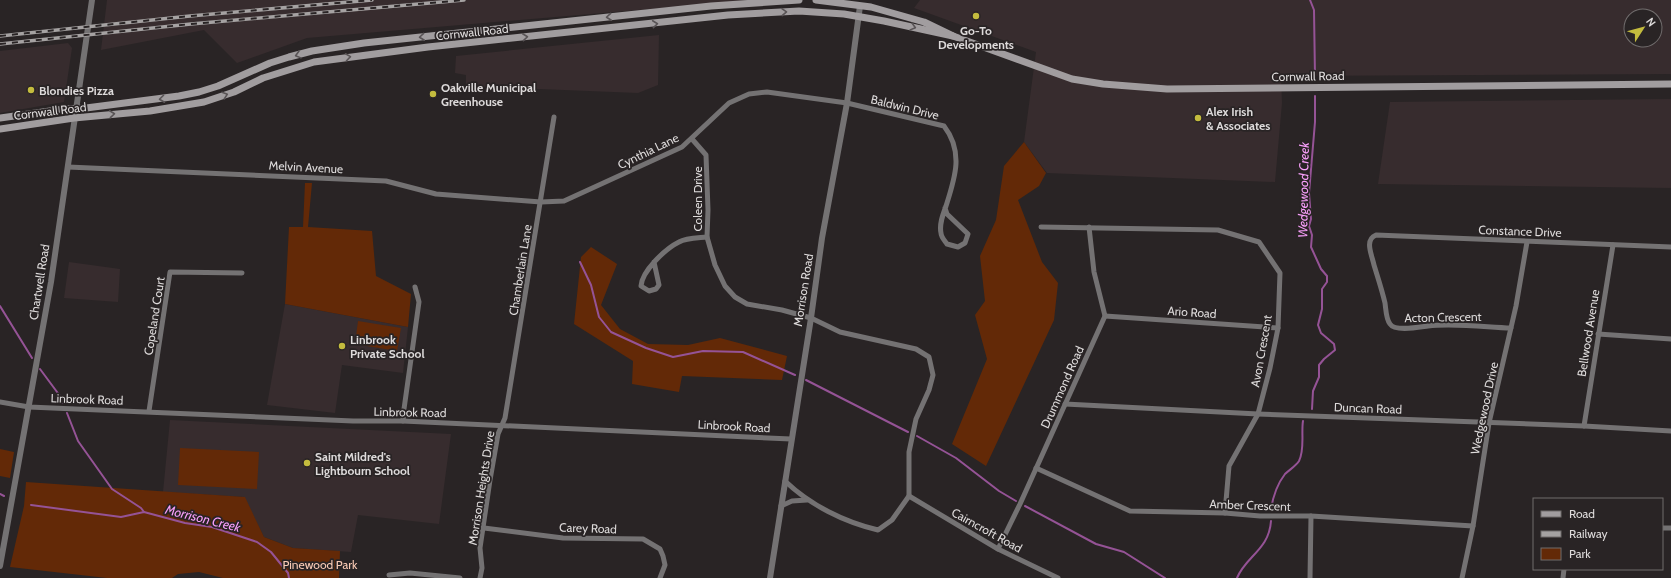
<svg xmlns="http://www.w3.org/2000/svg" width="1671" height="578" font-family="Cabin,sans-serif">
  <style>
    .built { fill: #372c2e; fill-rule: evenodd }
    .green { fill: #632907 }
    .lines { fill: none; stroke-linecap: round; stroke-linejoin: round }
    .stream { stroke: #955396; stroke-width: 2 }
    .minor { stroke: #747273; stroke-width: 5 }
    .tertiary { stroke: #747273; stroke-width: 6 }
    .secondary { stroke: #a19d9f; stroke-width: 7 }
    .rail-casing { stroke: #a5a2a2; stroke-width: 3.5 }
    .rail { stroke: #292425; stroke-width: 2; stroke-dasharray: 6; stroke-linecap: butt }
    .oneway { stroke: #595456 }
    .poi-dot { fill: #c4bc3e; stroke: #292425; stroke-width: 1.5 }
    .labels { text-anchor: middle; dominant-baseline: central; stroke-width: 3.5; stroke-linejoin: round; paint-order: stroke }
    .poi-label { font-size: 12px; font-weight: bold; fill: #dddada; stroke: #292425; text-anchor: start }
    .street-label { font-size: 12px; fill: #dddada; stroke: #292425 }
    .park-label { font-size: 12px; fill: #facbb5; stroke: #292425 }
    .water-label { font-size: 13px; font-style: italic; fill: #f89ffa; stroke: #292425 }
  </style>
  <rect width="100%" height="100%" fill="#292425"/>
  <g class="built">
    <polygon points="107,0 791,0 662,8 307,38 237,63 204,30 101,50"/>
    <path d="M920,0H1671V74L1281,76L1282,103L1275,182L1047,173L1024,142L1036,52L914,8ZM1631,16H1655V40H1631Z"/>
    <polygon points="659,35 658,85 638,93 466,86 466,75 455,73 456,56"/>
    <polygon points="68,43 72,48 64,102 0,113 0,51"/>
    <polygon points="1671,99 1671,188 1378,184 1390,102"/>
    <polygon points="69,262 120,269 118,302 64,298"/>
    <polygon points="285,304 408,327 403,373 342,365 335,413 267,405"/>
    <polygon points="170,420 451,434 439,524 358,515 351,552 293,548 264,537 244,497 163,492"/>
  </g>
  <g class="green">
    <polygon points="1024,142 1046,173 1039,186 1018,200 1042,262 1058,283 1054,320 986,466 952,444 987,359 975,315 985,301 980,256 996,220 1004,166"/>
    <polygon points="305,183 312,183 308,227 372,231 376,276 411,294 408,327 285,304 289,227 303,227"/>
    <polygon points="591,247 617,264 601,305 620,329 648,344 688,345 720,338 787,356 782,380 682,376 679,392 632,384 633,361 574,324 581,257"/>
    <polygon points="358,321 401,328 397,351 355,344"/>
    <polygon points="180,448 259,452 257,489 178,485"/>
    <polygon points="0,449 14,452 10,478 0,476"/>
    <polygon points="26,482 245,497 264,537 293,548 340,551 339,578 223,578 199,572 178,574 172,578 107,578 10,567 24,506"/>
  </g>
  <g class="lines">
    <g class="stream">
      <polyline points="1310,0 1314,10 1315,77"/>
      <polyline points="580,262 591,285 599,317 611,332 646,348 673,357 703,351 743,352 795,375"/>
      <polyline points="0,306 32,358"/>
      <polyline points="40,369 60,396 63,403"/>
      <polyline points="806,380 908,432"/>
      <polyline points="1312,409 1313,391 1319,377 1319,365 1324,359 1335,350 1334,344 1321,333 1318,325 1322,309 1322,289 1327,282 1327,276 1321,269 1311,247 1312,235 1309,226 1311,219 1309,193 1315,122 1315,96"/>
      <polyline points="67,413 78,441 112,489 141,508 144,512"/>
      <polyline points="917,436 956,458 999,491 1016,501"/>
      <polyline points="0,494 4,496"/>
      <polyline points="31,505 121,517 144,512 185,523 212,527 257,542 271,552 288,573 289,578"/>
      <polyline points="1025,506 1096,544 1124,552 1165,578"/>
      <path d="M1271,509C1273,497 1278,483 1285,474C1289,470 1296,466 1299,461C1305,449 1301,433 1303,421"/>
      <path d="M1237,578C1246,556 1269,550 1271,521"/>
    </g>
    <g class="minor">
      <path d="M692,139L706,155L708,210L707,237L715,265L725,286L735,297L747,304L782,310L811,318L840,332L916,349L929,357L933,375L929,390L916,419L909,452V496L892,520L878,530C844,522 810,505 785,481"/>
      <path d="M68,167L386,181L436,194L541,202L564,201L682,147L729,103L749,94L767,92L847,103L944,126C964,152 955,178 946,206C943,214 939,224 941,233C941,237 945,241 947,244L958,247L965,243L968,234L947,214L945,208"/>
      <polyline points="1041,227 1218,230 1259,242 1280,273 1278,328 1270,368 1258,414 1229,466 1225,513"/>
      <path d="M654,262L659,285L656,289L649,291L641,286C642,271 665,249 679,242C686,238 698,238 707,237"/>
      <polyline points="1105,316 1278,328"/>
      <path d="M1511,328C1485,327 1454,323 1428,326C1420,327 1395,332 1390,324C1386,319 1386,310 1385,303C1382,290 1378,278 1374,265C1372,255 1364,240 1376,235L1671,247"/>
      <polyline points="1598,334 1671,339"/>
      <polyline points="0,402 29,407 353,421 403,421 791,439"/>
      <polyline points="1065,404 1258,414 1584,426 1671,431"/>
      <polyline points="149,411 170,272 242,273"/>
      <polyline points="403,421 404,409 419,302 415,287"/>
      <polyline points="1584,426 1613,245"/>
      <polyline points="1036,468 1130,511 1225,513 1260,516 1311,516 1473,526"/>
      <polyline points="909,496 998,549 1058,578"/>
      <polyline points="781,506 792,501 807,500"/>
      <polyline points="484,528 563,538 643,539 660,549 663,556 665,565 660,578"/>
      <polyline points="1662,528 1671,528"/>
      <polyline points="998,549 1020,504 1105,316 1094,272 1089,227"/>
      <polyline points="389,575 410,573 460,578"/>
      <polyline points="480,578 482,568 480,548 490,480 498,434 505,418 554,117"/>
      <polyline points="1310,578 1311,516"/>
      <polyline points="1462,578 1473,526 1489,423 1516,306 1527,242"/>
      <polyline points="1563,578 1564,569"/>
    </g>
    <g class="tertiary">
      <polyline points="0,566 51,282 92,0"/>
      <polyline points="770,578 811,318 822,238 847,103 860,6"/>
    </g>
    <g class="secondary">
      <polyline points="816,0 871,7 924,22 953,36 1072,79 1103,84 1167,89 1671,84"/>
      <polyline points="0,118 64,109 86,108 179,96 199,92 218,86 270,63 289,57 312,51 364,43 711,6 799,0"/>
      <polyline points="0,129 74,118 150,111 204,102 234,92 263,78 314,62 428,47 728,15 799,11 844,14 884,21 953,36"/>
    </g>
    <defs>
      <g id="rail">
        <polyline points="0,36 190,16 372,0"/>
        <polyline points="0,44 191,24 464,0"/>
      </g>
    </defs>
    <use href="#rail" class="rail-casing"/>
    <use href="#rail" class="rail"/>
  </g>
  <defs><path id="oneway-chevron" d="M-2-3.5L2.5 0L-2 3.5" fill="none" stroke-width="1.6" stroke-linecap="round" stroke-linejoin="round"/></defs>
  <g class="oneway">
    <use href="#oneway-chevron" transform="translate(784 12) rotate(-2)"/>
    <use href="#oneway-chevron" transform="translate(609 17) rotate(174)"/>
    <use href="#oneway-chevron" transform="translate(655 24) rotate(-6)"/>
    <use href="#oneway-chevron" transform="translate(913 27) rotate(15)"/>
    <use href="#oneway-chevron" transform="translate(422 37) rotate(174)"/>
    <use href="#oneway-chevron" transform="translate(525 37) rotate(-6)"/>
    <use href="#oneway-chevron" transform="translate(298 55) rotate(165)"/>
    <use href="#oneway-chevron" transform="translate(348 57) rotate(-8)"/>
    <use href="#oneway-chevron" transform="translate(225 95) rotate(-19)"/>
    <use href="#oneway-chevron" transform="translate(162 99) rotate(173)"/>
    <use href="#oneway-chevron" transform="translate(112 114) rotate(-6)"/>
  </g>
  <g class="poi-dot">
    <circle cx="976" cy="16" r="4"/>
    <circle cx="31" cy="90" r="4"/>
    <circle cx="433" cy="94" r="4"/>
    <circle cx="1198" cy="118" r="4"/>
    <circle cx="342" cy="346" r="4"/>
    <circle cx="307" cy="463" r="4"/>
  </g>
  <g class="labels">
    <g class="poi-label">
      <text x="976" y="30" text-anchor="middle">Go-To<tspan x="976" dy="14">Developments</tspan></text>
      <text x="441" y="87">Oakville Municipal<tspan x="441" dy="14">Greenhouse</tspan></text>
      <text x="39" y="90">Blondies Pizza</text>
      <text x="1206" y="111">Alex Irish<tspan x="1206" dy="14">&amp; Associates</tspan></text>
      <text x="350" y="339">Linbrook<tspan x="350" dy="14">Private School</tspan></text>
      <text x="315" y="456">Saint Mildred's<tspan x="315" dy="14">Lightbourn School</tspan></text>
    </g>
    <g class="street-label">
      <text transform="translate(472 32) rotate(-6)">Cornwall Road</text>
      <text transform="translate(1308 76) rotate(-1)">Cornwall Road</text>
      <text transform="translate(905 107) rotate(14)">Baldwin Drive</text>
      <text transform="translate(50 111) rotate(-7)">Cornwall Road</text>
      <text transform="translate(648 151) rotate(-26)">Cynthia Lane</text>
      <text transform="translate(306 167) rotate(3)">Melvin Avenue</text>
      <text transform="translate(697 199) rotate(-90)">Coleen Drive</text>
      <text transform="translate(1520 231) rotate(2)">Constance Drive</text>
      <text transform="translate(520 270) rotate(-81)">Chamberlain Lane</text>
      <text transform="translate(39 282) rotate(-81)">Chartwell Road</text>
      <text transform="translate(803 290) rotate(-81)">Morrison Road</text>
      <text transform="translate(1192 312) rotate(4)">Ario Road</text>
      <text transform="translate(154 316) rotate(-81)">Copeland Court</text>
      <text transform="translate(1443 317) rotate(-1)">Acton Crescent</text>
      <text transform="translate(1588 333) rotate(-81)">Bellwood Avenue</text>
      <text transform="translate(1261 351) rotate(-80)">Avon Crescent</text>
      <text transform="translate(1062 387) rotate(-66)">Drummond Road</text>
      <text transform="translate(87 399) rotate(2)">Linbrook Road</text>
      <text transform="translate(1368 408) rotate(2)">Duncan Road</text>
      <text transform="translate(1484 408) rotate(-78)">Wedgewood Drive</text>
      <text transform="translate(410 412) rotate(1)">Linbrook Road</text>
      <text transform="translate(734 426) rotate(3)">Linbrook Road</text>
      <text transform="translate(481 488) rotate(-81)">Morrison Heights Drive</text>
      <text transform="translate(1250 505) rotate(2)">Amber Crescent</text>
      <text transform="translate(588 528) rotate(2)">Carey Road</text>
      <text transform="translate(987 530) rotate(29)">Cairncroft Road</text>
    </g>
    <g class="park-label">
      <text x="320" y="564">Pinewood Park</text>
    </g>
    <g class="water-label">
      <text transform="translate(1303 190) rotate(-89)">Wedgewood Creek</text>
      <text transform="translate(203 518) rotate(14)">Morrison Creek</text>
    </g>
  </g>
  <rect x="1533" y="498" width="130" height="72" fill="#292425" stroke="#716d6d"/>
  <rect x="1541" y="511" width="20" height="6" fill="#a19d9f" stroke="#716d6d"/>
  <text x="1569" y="518" font-size="12" fill="#dddada">Road</text>
  <rect x="1541" y="531" width="20" height="6" fill="#a5a2a2" stroke="#716d6d"/>
  <text x="1569" y="538" font-size="12" fill="#dddada">Railway</text>
  <rect x="1541" y="548" width="20" height="12" fill="#632907" stroke="#716d6d"/>
  <text x="1569" y="558" font-size="12" fill="#dddada">Park</text>
  <g transform="translate(1643 28) rotate(54)"><circle r="19" fill="#292425" stroke="#716d6d"/>
  <path d="M0-3L7 15L0 10L-7 15Z" fill="#c4bc3e"/>
  <text y="-6" font-size="11" font-weight="bold" text-anchor="middle" fill="#dddada">N</text>
  </g>
</svg>
